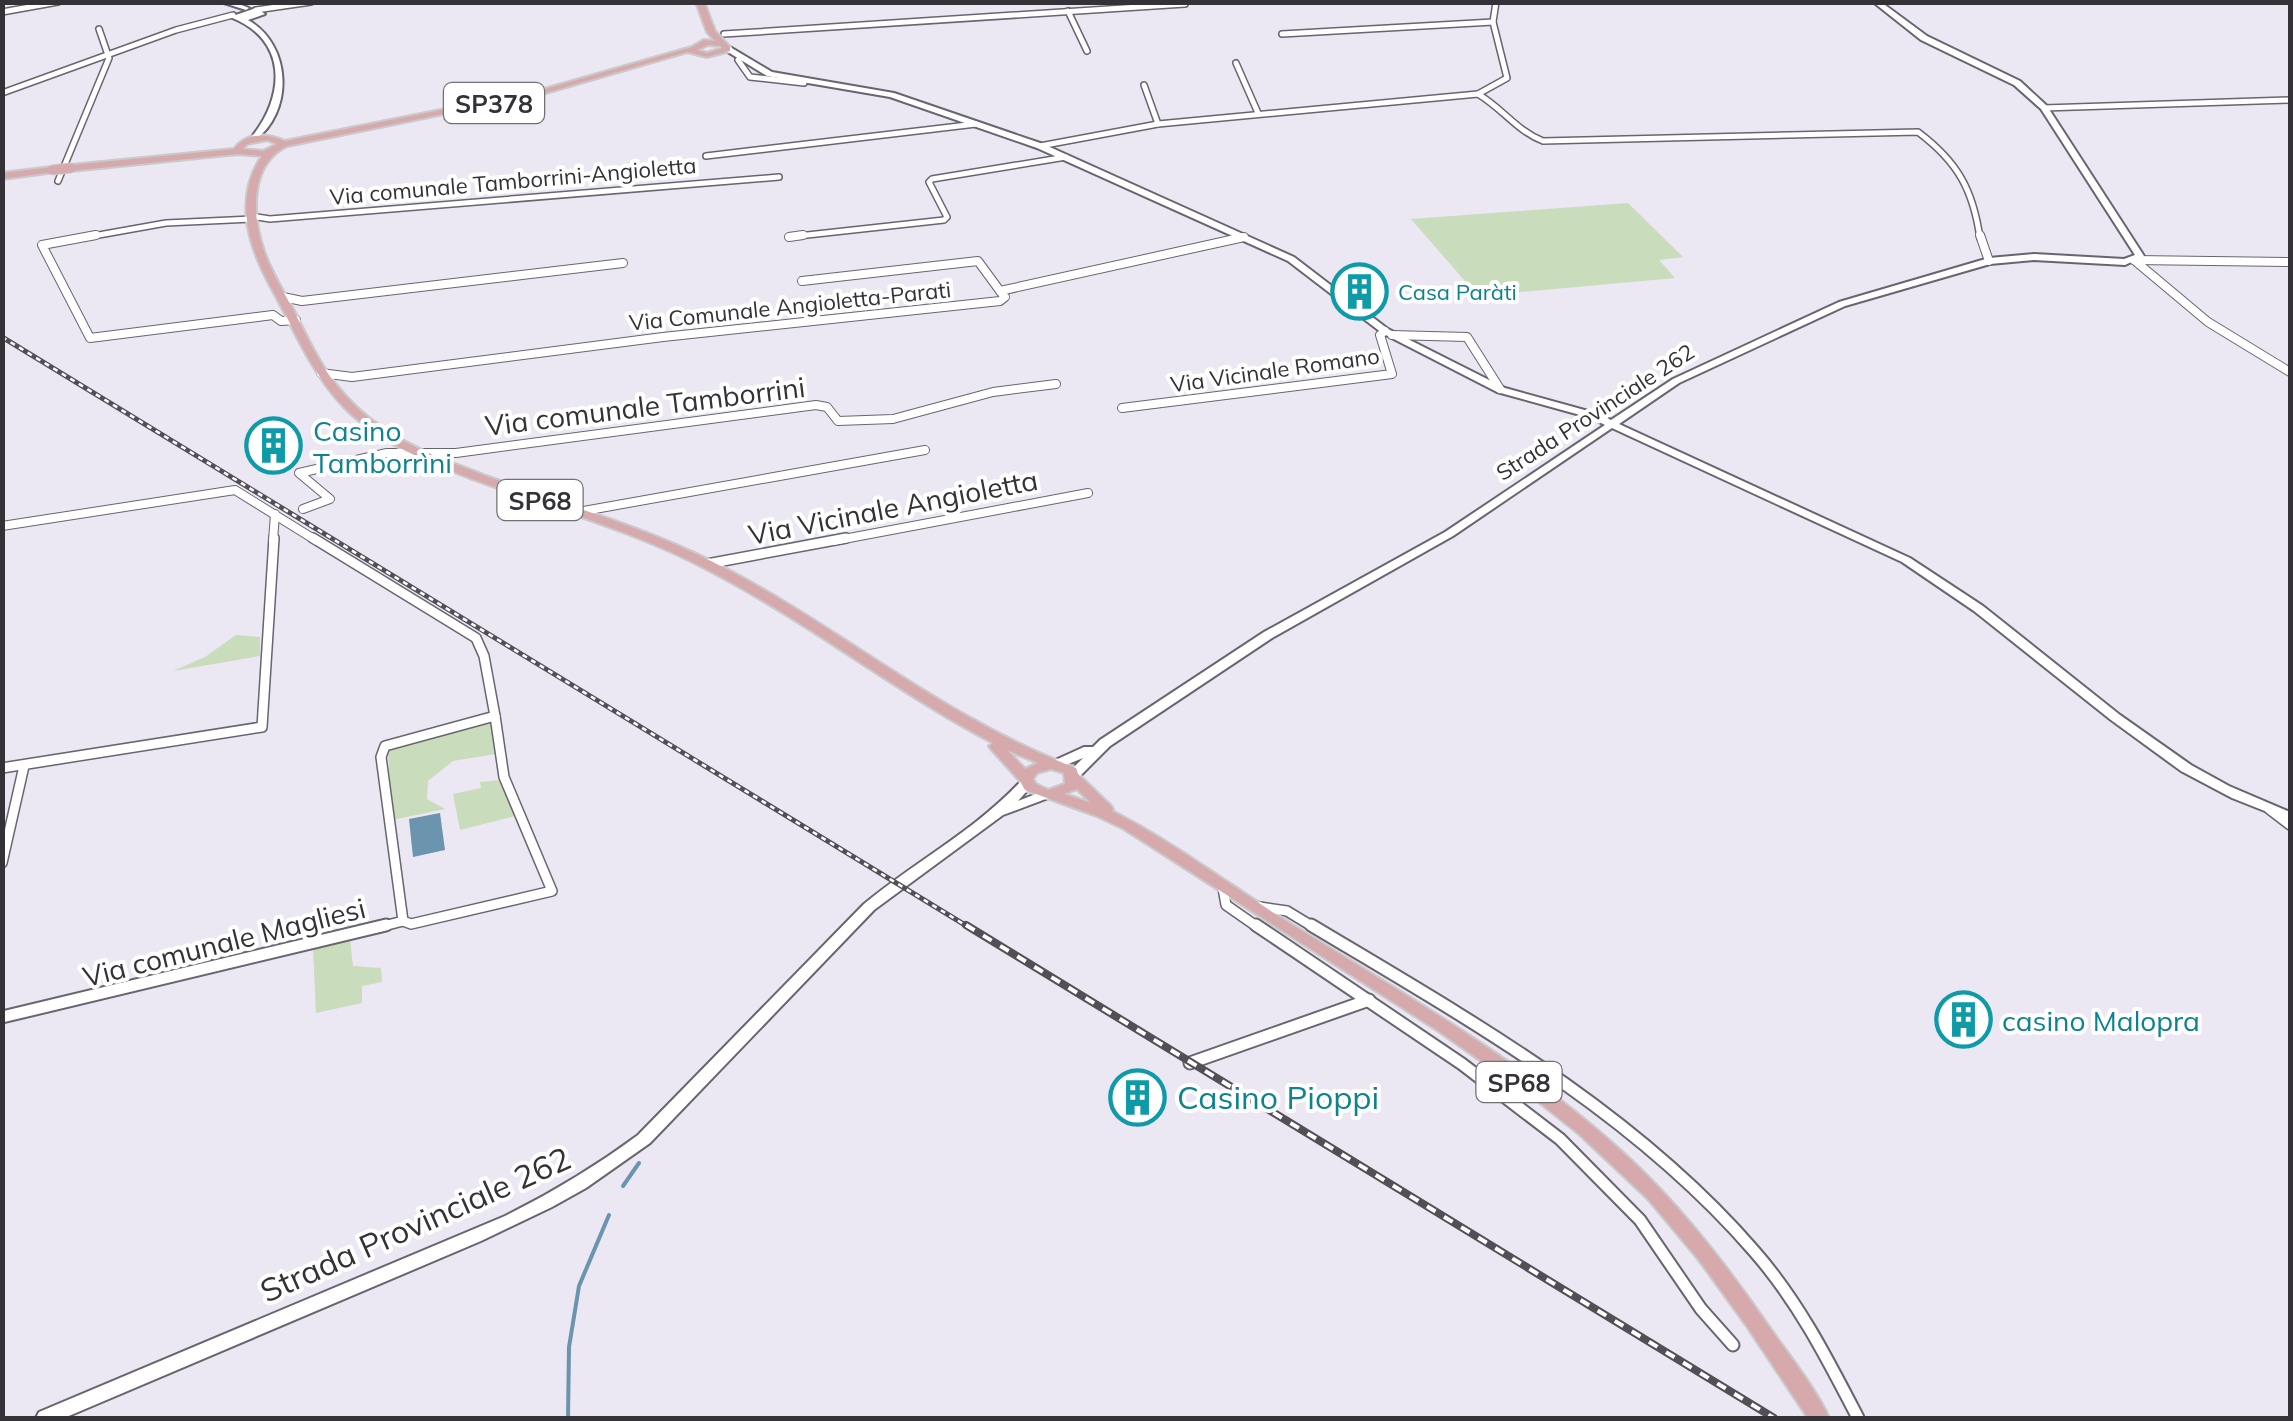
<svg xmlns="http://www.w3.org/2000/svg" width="2293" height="1421" font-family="Mulish,sans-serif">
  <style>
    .green { fill: #c9dcbc }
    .water { fill: #6b94ae }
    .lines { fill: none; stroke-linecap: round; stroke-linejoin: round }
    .stream { stroke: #6b94ae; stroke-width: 4 }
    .street-far3-casing { stroke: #69656f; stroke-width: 8 }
    .street-far2-casing { stroke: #69656f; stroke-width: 10 }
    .street-far1-casing { stroke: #69656f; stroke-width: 12 }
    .street-casing { stroke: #69656f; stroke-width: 15 }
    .secondary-casing { stroke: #69656f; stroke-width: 4 }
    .primary-casing { stroke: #cacacb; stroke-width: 4 }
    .street-far3 { stroke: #fff; stroke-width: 5 }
    .street-far2 { stroke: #fff; stroke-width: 8 }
    .street-far1 { stroke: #fff; stroke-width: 9 }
    .street { stroke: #fff; stroke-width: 11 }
    .secondary { fill: #fff; fill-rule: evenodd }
    .primary { fill: #d6a9ac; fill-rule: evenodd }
    .rail-far1-casing { stroke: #525056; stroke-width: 5 }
    .rail-casing { stroke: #525056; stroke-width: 8 }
    .rail-far1 { stroke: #fff; stroke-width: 2.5; stroke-dasharray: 5; stroke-linecap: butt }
    .rail { stroke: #fff; stroke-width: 4; stroke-dasharray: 10; stroke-linecap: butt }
    .primary-bridge-casing { stroke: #cacacb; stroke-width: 11; stroke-linecap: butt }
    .primary-bridge { stroke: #d6a9ac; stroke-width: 9 }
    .labels { text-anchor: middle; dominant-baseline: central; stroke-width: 8; stroke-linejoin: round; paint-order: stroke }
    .far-street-label { font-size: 22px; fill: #343237; stroke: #fff }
    .far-culture-label { font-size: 22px; fill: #0d838f; stroke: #fff; text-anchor: start }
    .shield { fill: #fff; stroke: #717073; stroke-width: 2.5 }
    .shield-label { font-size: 25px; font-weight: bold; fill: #343237 }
    .street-label { font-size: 28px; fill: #343237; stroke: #fff }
    .culture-label { font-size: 28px; fill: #0d838f; stroke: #fff; text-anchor: start }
    .near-culture-label { font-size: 32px; fill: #0d838f; stroke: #fff; text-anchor: start }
    .near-street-label { font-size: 32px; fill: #343237; stroke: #fff }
  </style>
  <rect width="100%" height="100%" fill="#ebe7f3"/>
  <g class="green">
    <polygon points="1628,203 1683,257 1659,260 1675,278 1478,296 1411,219"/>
    <polygon points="236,635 260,637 260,656 173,671 205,657"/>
    <polygon points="491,721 495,754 453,761 428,781 427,799 445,809 392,820 388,750"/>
    <polygon points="502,780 515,816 460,830 453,794 481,788 480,782"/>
    <polygon points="350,939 353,966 381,968 382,982 362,986 362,1003 316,1013 313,948"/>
  </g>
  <polygon class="water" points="440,813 445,850 413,857 409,819"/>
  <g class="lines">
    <g class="stream">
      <polyline points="623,1186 639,1163"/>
      <polyline points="568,1418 569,1347 579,1286 609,1215"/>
    </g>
    <defs>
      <g id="street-far3">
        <path d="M1496,2L1493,22L1507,78L1478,94C1502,108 1517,131 1543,141L1918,132C1958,162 1973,190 1980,238"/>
        <polyline points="256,10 311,2"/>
        <polyline points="1068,11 1087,51"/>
        <polyline points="2,12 58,2"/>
        <polyline points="724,34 1185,4"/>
        <polyline points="1282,34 1493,22"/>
        <polyline points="738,60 750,77 804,83"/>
        <polyline points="1236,63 1258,113"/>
        <polyline points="1144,85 1158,124"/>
        <polyline points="2,93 176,30 233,15"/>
        <polyline points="2044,108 2290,100"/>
        <polyline points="1040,146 1158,124 1478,94"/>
        <polyline points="706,156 976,124"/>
        <polyline points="58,181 109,58 99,29"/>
        <polyline points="251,216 270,219 779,177"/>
        <polyline points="789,237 944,220 947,217 929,182 932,179 1066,157"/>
        <polyline points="82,238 166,223 252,219"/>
        <polyline points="1240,238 1244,237"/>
      </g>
      <g id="street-far2">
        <polyline points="96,235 42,245 90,338 273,315 281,321 296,320"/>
        <polyline points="1980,235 1989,261"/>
        <polyline points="789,237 803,235"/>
        <polyline points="2134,260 2208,322 2290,372"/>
        <polyline points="2134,260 2290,262"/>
        <polyline points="802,281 978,261 1000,291"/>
        <polyline points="283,297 302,301 623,263"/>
        <polyline points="1392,335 1467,337 1500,389"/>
        <polyline points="321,373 352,377 663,337 1000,301 1005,297 1000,291 1244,237"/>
        <polyline points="1122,408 1392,374 1380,335 1385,331"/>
        <polyline points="303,509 330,499 299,473 387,453 456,453 816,405 827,407 838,421 893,419 993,392 1056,384"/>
        <polyline points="578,512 925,450"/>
        <polyline points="2,526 235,490 317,541"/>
        <polyline points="273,541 275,514"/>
        <polyline points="833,541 1088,493"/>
      </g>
      <g id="street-far1">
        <polyline points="313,538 476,638 484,656 495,716 385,746 381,757 403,921 376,928"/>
        <polyline points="707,564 846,538"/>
        <polyline points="2,768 262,727 274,538"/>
        <polyline points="2269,809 2290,825"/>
        <polyline points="2,863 24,766"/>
        <polyline points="1223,888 1226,905 1259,928"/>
        <polyline points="1253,906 1287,911 1315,928"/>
        <polyline points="403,921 411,924 552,891 504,777 495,716"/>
      </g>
      <g id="street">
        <polyline points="1256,925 1462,1064 1560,1139 1640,1220 1701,1309 1733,1345"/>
        <path d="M1311,925C1468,1019 1633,1111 1754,1251C1798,1301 1828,1360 1858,1418"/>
        <polyline points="2,1017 386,925"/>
        <polyline points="1190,1063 1369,1000"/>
      </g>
      <g id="secondary">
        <polygon points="221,2 234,2 249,8 246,10"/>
        <polygon points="1873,2 1881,2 1927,36 2020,81 2047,106 2144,256 2125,265 2034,260 1990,264 1845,306 1679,383 1619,424 1910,558 1983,606 2120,715 2191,765 2229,786 2290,812 2290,821 2232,798 2181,771 2111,720 1974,611 1902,562 1612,428 1453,536 1272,638 1110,746 1078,778 1068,778 1066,775 1083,758 1056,769 1050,765 1051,762 1084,747 1093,747 1100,740 1264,632 1445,532 1605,425 1591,418 1497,392 1382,333 1288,261 1037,148 890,97 767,76 723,49 730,47 772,72 894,93 1043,144 1294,257 1388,329 1505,388 1599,414 1611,420 1673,379 1839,302 1989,258 2034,254 2124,259 2135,255 2041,109 2014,85 1921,40"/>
        <path d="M256,8L265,14L248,20C292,45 294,112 254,141L250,139C286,96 288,39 230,17Z"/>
        <path d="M1027,779L1034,783L1018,801L1046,790L1053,794L1051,797L1003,815L874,910L650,1143L586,1188L552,1207L481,1241L64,1418H36L39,1412L505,1216C553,1192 596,1166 638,1135L864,904C916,861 976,830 1022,780Z"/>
      </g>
      <g id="primary">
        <path d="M696,2H704L715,31L730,47V51L707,57L687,52L542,94L287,146C248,165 252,219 265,254C272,273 283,291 293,309C306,335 319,364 338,387C351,403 366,417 383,428C414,450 451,462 486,476C562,504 641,526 713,562C838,625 944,719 1076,768L1078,774L1111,806L1113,809L1112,811C1175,843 1231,886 1291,924C1408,997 1531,1066 1632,1161C1683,1209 1727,1266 1767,1324C1785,1350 1817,1390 1829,1418H1808L1746,1325L1699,1260L1648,1199L1579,1134L1535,1099L1440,1032L1124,829L1097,816L1025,790L1020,781L991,749L989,746L993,743C894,691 807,621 708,570C635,531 553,509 475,480C428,462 380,444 344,407C312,374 295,331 273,291C250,250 232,200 262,156L237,154L71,171L67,168L71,165L234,149C247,132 267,133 285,141L541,90L692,47L704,40L715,41L707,32ZM708,45L721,46L722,48L707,53L697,50ZM267,140L277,144L263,151L243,149L247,144ZM1007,750L1038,763L1025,769ZM1051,769L1064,773L1065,784L1048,790L1036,784L1033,779L1037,773ZM1077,789L1091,803L1064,794Z"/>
        <polygon points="52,167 55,168 55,172 2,179 2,173"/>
      </g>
    </defs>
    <use href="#street-far3" class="street-far3-casing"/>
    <use href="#street-far2" class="street-far2-casing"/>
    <use href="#street-far1" class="street-far1-casing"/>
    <use href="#street" class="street-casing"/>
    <use href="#secondary" class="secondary-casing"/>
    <use href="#primary" class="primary-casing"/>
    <use href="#street-far3" class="street-far3"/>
    <use href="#street-far2" class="street-far2"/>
    <use href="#street-far1" class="street-far1"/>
    <use href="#street" class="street"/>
    <use href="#secondary" class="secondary"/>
    <use href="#primary" class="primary"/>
    <defs>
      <polyline id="rail-far1" points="2,337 970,928"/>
      <polyline id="rail" points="966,925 1774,1418"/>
    </defs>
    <use href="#rail-far1" class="rail-far1-casing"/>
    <use href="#rail" class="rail-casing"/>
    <use href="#rail-far1" class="rail-far1"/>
    <use href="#rail" class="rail"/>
    <defs>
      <polyline id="primary-bridge" points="52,170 71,168"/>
    </defs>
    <use href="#primary-bridge" class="primary-bridge-casing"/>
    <use href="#primary-bridge" class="primary-bridge"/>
  </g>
  <defs>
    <symbol id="building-ring" viewBox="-11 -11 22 22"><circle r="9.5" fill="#fff" stroke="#0f9aa8" stroke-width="1.5"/><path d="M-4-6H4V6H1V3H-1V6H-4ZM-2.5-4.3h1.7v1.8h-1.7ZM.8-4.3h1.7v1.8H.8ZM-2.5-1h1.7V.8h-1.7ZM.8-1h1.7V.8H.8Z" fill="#0f9aa8"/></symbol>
  </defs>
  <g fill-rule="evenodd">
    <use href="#building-ring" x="1328" y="260" width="63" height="63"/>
    <use href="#building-ring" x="242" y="414" width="63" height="63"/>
    <use href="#building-ring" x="1932" y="988" width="63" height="63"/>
    <use href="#building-ring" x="1106" y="1066" width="63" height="63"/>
  </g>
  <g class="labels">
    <g class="far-street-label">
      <text transform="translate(513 181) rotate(-5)">Via comunale Tamborrini-Angioletta</text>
      <text transform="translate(790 306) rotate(-6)">Via Comunale Angioletta-Parati</text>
      <text transform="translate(1275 370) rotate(-8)">Via Vicinale Romano</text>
      <text transform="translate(1595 412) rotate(-33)">Strada Provinciale 262</text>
    </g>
    <g class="far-culture-label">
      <text x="1398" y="292">Casa Paràti</text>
    </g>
    <g class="shield">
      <rect x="444" y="83" width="100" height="40" rx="8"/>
      <rect x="497.5" y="480" width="85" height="40" rx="8"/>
      <rect x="1476.5" y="1062" width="85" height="40" rx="8"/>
    </g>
    <g class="shield-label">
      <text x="494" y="103">SP378</text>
      <text x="540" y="500">SP68</text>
      <text x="1519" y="1082">SP68</text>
    </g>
    <g class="street-label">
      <text transform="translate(645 406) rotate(-7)">Via comunale Tamborrini</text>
      <text transform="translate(893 507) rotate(-11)">Via Vicinale Angioletta</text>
      <text transform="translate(224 942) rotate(-14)">Via comunale Magliesi</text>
    </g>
    <g class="culture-label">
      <text x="313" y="430">Casino<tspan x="313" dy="32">Tamborrìni</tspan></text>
      <text x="2002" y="1020">casino Malopra</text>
    </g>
    <g class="near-culture-label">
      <text x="1177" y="1097">Casino Pioppi</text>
    </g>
    <g class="near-street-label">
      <text transform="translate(415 1224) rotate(-24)">Strada Provinciale 262</text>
    </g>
  </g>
  <rect width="2293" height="1421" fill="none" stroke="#343237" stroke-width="10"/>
</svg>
